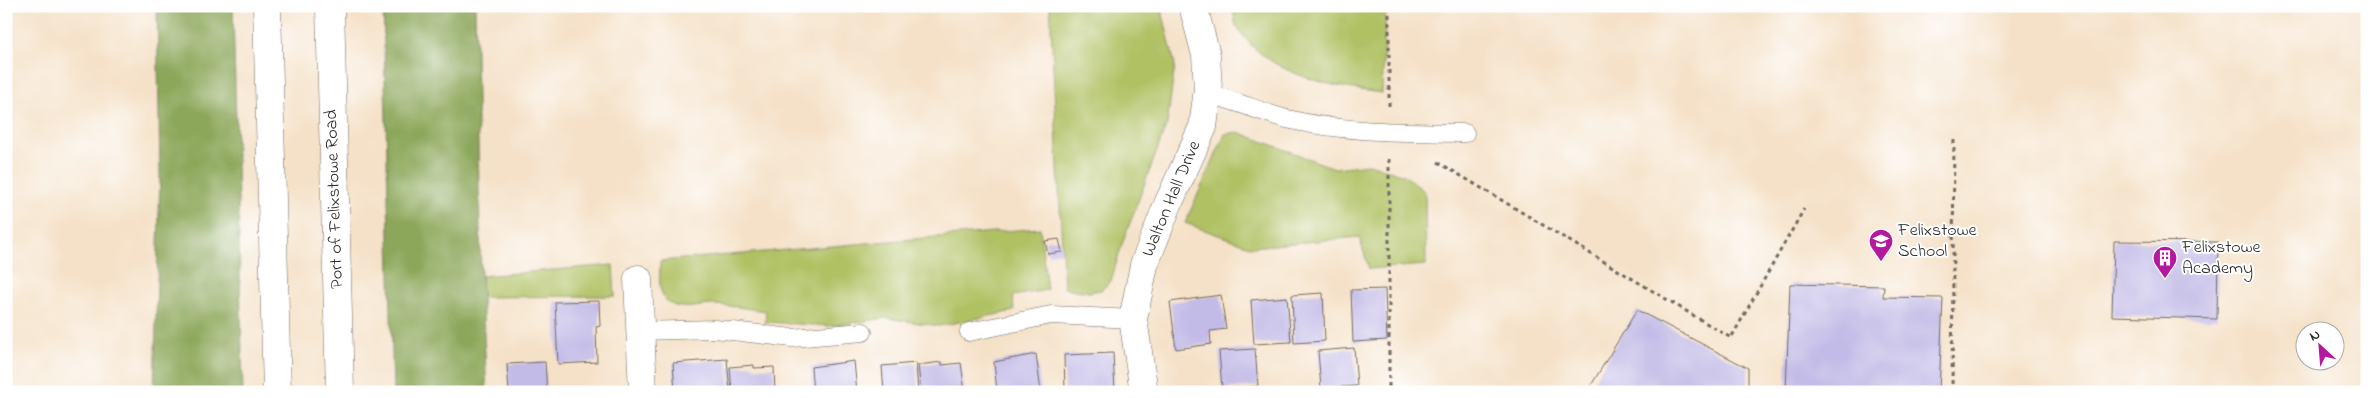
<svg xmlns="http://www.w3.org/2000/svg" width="2373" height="398" font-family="'Indie Flower',sans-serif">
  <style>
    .green { fill: #b0c164; stroke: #6e7648 }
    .forest { fill: #8ca75a; stroke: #5c6942 }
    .building { fill: #c3bbe7 }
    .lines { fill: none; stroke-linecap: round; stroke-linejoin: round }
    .service-casing { stroke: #726b62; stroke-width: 19 }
    .minor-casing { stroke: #726b62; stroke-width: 29 }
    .trunk-casing { stroke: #726b62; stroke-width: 29 }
    .path { stroke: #726b62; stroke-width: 3; stroke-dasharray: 4 4; stroke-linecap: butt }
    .service { stroke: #fff; stroke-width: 18 }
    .minor { stroke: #fff; stroke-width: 28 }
    .trunk { stroke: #fff; stroke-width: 28 }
    .labels { text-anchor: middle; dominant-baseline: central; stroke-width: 4; stroke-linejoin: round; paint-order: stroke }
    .street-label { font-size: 18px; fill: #2b2b2b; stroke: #fff }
    .poi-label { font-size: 18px; fill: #2b2b2b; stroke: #fff; text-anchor: start }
  </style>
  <rect width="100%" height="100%" fill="#fff"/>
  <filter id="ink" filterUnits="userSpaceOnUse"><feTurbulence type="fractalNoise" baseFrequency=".02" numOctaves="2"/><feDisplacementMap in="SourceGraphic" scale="10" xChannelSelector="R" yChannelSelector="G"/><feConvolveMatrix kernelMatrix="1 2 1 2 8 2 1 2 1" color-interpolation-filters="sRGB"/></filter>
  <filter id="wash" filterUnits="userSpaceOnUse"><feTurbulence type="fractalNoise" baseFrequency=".0096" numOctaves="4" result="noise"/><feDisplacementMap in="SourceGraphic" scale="20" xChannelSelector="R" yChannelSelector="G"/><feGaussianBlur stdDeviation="1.12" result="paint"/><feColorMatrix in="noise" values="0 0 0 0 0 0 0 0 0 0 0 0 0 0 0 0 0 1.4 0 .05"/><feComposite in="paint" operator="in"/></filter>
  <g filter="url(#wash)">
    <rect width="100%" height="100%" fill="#f5e1c7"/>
    <g class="green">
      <polygon points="1050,6 1161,6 1175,65 1167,124 1122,244 1111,281 1101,290 1089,292 1064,288"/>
      <path d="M1232,6H1386L1382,93C1334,87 1277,77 1245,38C1242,34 1238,30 1236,25C1234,20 1234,12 1232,6Z"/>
      <polygon points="1238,132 1334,168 1369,164 1404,175 1425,192 1426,265 1369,269 1359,237 1252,247 1185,223 1225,134"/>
      <path d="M1040,228L1047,290L1013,296L1014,311L939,326L887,318L830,326L765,322L766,311C750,309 733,306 716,305C700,304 673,315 663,296C658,286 660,271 660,261Z"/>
      <polygon points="613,265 615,296 482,297 481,276"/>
    </g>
    <g class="forest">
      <polygon points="157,6 233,6 243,392 154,392 160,175"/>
      <polygon points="383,6 475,6 481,276 487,392 393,392"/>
    </g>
    <g id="blocks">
      <g class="building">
        <polygon points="1059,239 1062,252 1048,254 1045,241"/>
        <polygon points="2114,241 2218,242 2217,319 2112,316"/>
        <polygon points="1790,284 1884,286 1883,297 1943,298 1939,392 1786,392"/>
        <polygon points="1385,289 1387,340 1353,342 1351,290"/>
        <polygon points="1323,293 1325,341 1294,343 1292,295"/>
        <polygon points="1221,295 1226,329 1210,331 1211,344 1176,349 1170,302"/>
        <polygon points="1287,297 1291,342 1254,344 1251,300"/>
        <polygon points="599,301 600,326 596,327 597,362 558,364 555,302"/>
        <polygon points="1637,310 1748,368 1748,392 1598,392 1590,387"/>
        <polygon points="1354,348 1357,386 1321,388 1318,351"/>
        <polygon points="1255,349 1258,386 1222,389 1219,351"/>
        <polygon points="1113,353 1115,392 1065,391 1064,355"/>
        <polygon points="1036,354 1041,392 997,392 994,362"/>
        <polygon points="727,359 730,392 675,392 673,363"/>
        <polygon points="854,361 857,392 813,392 811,367"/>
        <polygon points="545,362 547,392 509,392 507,364"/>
        <polygon points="942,362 942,365 961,363 965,392 921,392 918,365"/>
        <polygon points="916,363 918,392 884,392 882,366"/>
        <polygon points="754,365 754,368 774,367 775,392 732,392 730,367"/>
      </g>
    </g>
  </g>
  <g filter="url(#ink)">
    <use href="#blocks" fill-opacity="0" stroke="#726b62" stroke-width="1"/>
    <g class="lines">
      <defs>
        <g id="service">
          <path d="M1207,94C1235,100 1260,112 1287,119C1346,133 1405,132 1465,133"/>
          <polyline points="641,331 715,329 792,338 863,332"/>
          <polyline points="969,332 1051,315 1133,319"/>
        </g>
        <g id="minor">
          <polyline points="638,279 643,392"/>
          <polyline points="1144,392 1133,319 1144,265 1168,204 1203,127 1208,89 1206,55 1193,6"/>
        </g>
        <g id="trunk">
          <polyline points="267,6 277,392"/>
          <polyline points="330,6 340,392"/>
        </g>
      </defs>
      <use href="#service" class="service-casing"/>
      <use href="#minor" class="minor-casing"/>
      <use href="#trunk" class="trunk-casing"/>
      <g class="path">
        <polyline points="1389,6 1389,106"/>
        <polyline points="1389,159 1389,392"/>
        <polyline points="1438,162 1731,338 1804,209"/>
        <polyline points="1952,392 1954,137"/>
      </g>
      <use href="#service" class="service"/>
      <use href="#minor" class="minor"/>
      <use href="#trunk" class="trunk"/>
    </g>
  </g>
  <defs>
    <symbol id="school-pin" viewBox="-11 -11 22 30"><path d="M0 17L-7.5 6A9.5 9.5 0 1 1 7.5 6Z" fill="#b5179e" stroke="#fff"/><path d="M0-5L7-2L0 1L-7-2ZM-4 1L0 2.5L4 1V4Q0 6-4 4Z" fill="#fff"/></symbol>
    <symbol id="building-pin" viewBox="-11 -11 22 30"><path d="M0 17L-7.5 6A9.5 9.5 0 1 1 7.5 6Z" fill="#b5179e" stroke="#fff"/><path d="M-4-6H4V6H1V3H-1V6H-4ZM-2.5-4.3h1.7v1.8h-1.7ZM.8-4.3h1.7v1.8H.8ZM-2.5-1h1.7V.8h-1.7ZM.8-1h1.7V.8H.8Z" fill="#fff"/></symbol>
  </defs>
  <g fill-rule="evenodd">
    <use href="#school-pin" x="1867" y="227" width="28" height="38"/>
    <use href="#building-pin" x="2151" y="244" width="28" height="38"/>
  </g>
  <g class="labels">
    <g class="street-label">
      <text transform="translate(335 199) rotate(-92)">Port of Felixstowe Road</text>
      <text transform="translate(1172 199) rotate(-67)">Walton Hall Drive</text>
    </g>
    <g class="poi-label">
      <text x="1898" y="231">Felixstowe<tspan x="1898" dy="21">School</tspan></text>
      <text x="2182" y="248">Felixstowe<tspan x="2182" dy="21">Academy</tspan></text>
    </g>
  </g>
  <rect width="2373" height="398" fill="none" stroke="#fff" stroke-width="25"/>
  <g transform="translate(2320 346) rotate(334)"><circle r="24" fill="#ffffff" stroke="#aaaaaa"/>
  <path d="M0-4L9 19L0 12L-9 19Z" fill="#b5179e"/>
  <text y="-8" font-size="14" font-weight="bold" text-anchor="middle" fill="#2b2b2b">N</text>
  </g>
</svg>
